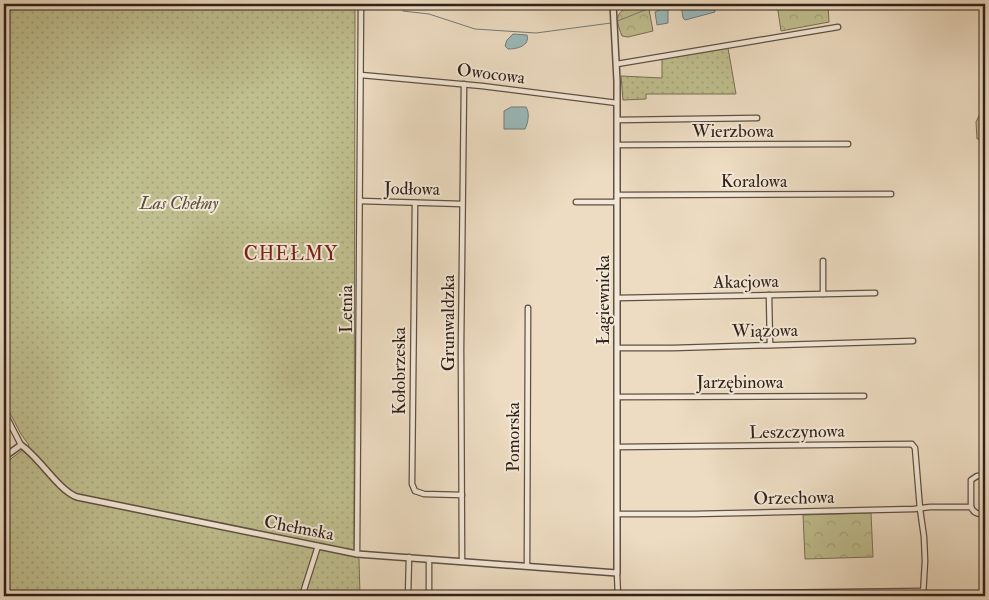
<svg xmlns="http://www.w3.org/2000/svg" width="989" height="600" font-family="'IM FELL Double Pica',serif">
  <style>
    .green { fill: url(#green-dots); stroke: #787054 }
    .forest { fill: url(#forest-crowns); stroke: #787054 }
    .water { fill: #9bbabb; stroke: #707d7b }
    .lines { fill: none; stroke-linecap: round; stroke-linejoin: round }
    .stream { stroke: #707d7b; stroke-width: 1 }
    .minor-casing { stroke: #5f5044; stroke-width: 7 }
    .tertiary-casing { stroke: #5f5044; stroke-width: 8 }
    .minor { stroke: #f3e8d7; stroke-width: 4.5 }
    .tertiary { stroke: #f3e8d7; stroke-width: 5 }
    .labels { text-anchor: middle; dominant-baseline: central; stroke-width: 4; stroke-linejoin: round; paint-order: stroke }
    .street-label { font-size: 18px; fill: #30211a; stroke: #f3e8d7 }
    .park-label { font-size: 18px; font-style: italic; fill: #5b503d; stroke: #f3e8d7 }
    .neighbourhood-label { font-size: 19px; letter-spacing: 1px; fill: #7a1f14; stroke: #f3e8d7 }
  </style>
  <defs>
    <pattern id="green-dots" width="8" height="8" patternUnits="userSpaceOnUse" patternTransform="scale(1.25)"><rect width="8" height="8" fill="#bfbe8e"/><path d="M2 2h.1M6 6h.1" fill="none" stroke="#a4a37a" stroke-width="1.8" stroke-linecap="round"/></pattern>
    <pattern id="forest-crowns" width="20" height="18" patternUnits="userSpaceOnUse" patternTransform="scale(1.25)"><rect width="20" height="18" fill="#bfbe8e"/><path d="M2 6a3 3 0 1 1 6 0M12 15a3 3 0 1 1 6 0" fill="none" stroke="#a4a37a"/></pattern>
  </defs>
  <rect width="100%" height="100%" fill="#eddcc2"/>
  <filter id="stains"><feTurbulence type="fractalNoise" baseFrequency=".004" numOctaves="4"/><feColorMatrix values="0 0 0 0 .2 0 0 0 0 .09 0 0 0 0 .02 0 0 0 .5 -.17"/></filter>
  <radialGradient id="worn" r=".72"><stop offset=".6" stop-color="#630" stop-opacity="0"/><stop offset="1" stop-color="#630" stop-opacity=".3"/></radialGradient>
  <g class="green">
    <polygon points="4,4 355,4 354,548 359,559 360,596 4,596 4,464 29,445 21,434 4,402"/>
    <polygon points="728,48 736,94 646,94 646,99 623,100 621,76 662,78 662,58"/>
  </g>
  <g class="forest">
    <path d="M635,4H648L653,31L628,37L622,36C614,16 616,12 635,4Z"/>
    <polygon points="777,4 828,4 829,22 781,31"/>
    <polygon points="985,103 985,139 977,139 976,122"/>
    <polygon points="871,513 873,557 805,559 803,515"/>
  </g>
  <g class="water">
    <polygon points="681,4 713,4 715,12 685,20 683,18"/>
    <polygon points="666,7 668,9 668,23 657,25 655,12"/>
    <path d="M513,34L527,35C530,46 517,49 508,49L505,46L507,40Z"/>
    <path d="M511,107H526C530,113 528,123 525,129H504V111Z"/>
  </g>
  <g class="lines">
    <g class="stream">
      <polyline points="403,11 429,14 475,29 536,33 611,23"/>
      <polyline points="615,22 660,4"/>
    </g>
    <defs>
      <g id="minor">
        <polyline points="617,64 838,27"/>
        <polyline points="361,75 482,86 617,103"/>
        <polyline points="617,120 757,118"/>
        <polyline points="617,145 848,144"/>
        <polyline points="617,195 891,194"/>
        <polyline points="360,201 462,204"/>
        <polyline points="576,202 617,202"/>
        <polyline points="415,203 412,484 415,491 424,494 462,495"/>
        <polyline points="823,261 823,294"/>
        <polyline points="769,295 770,345"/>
        <polyline points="617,298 875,293"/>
        <polyline points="617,348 673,348 913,341"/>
        <polyline points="617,397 864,396"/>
        <polyline points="4,412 21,445"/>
        <polyline points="617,447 912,444 915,448 920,509 924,537 925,561 923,596"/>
        <polyline points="971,507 971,480 977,476 985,476"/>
        <path d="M617,514H693L914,509L930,507H971C974,514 979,514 985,514"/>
        <polyline points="357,554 361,4"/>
        <polyline points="462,561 461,349 464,84"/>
        <polyline points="527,566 528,308"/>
        <polyline points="617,573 618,596"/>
        <polyline points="618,595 923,591"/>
        <polyline points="302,596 318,546"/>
        <polyline points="408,596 409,557"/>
        <polyline points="429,596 429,559"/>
      </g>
      <path id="tertiary" d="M4,457L21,445C40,458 58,490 77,497L357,554L617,573V81L613,4"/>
    </defs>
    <use href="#minor" class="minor-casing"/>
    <use href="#tertiary" class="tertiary-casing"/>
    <use href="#minor" class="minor"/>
    <use href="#tertiary" class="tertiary"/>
  </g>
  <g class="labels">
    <g class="street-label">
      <text transform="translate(491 74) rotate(7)">Owocowa</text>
      <text x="733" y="131">Wierzbowa</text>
      <text x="754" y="181">Koralowa</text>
      <text transform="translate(412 189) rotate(1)">Jodłowa</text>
      <text transform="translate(746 282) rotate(-1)">Akacjowa</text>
      <text transform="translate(603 300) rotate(-90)">Łagiewnicka</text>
      <text transform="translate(346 309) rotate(-90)">Letnia</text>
      <text transform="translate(448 323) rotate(-90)">Grunwaldzka</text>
      <text transform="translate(765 331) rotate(-1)">Wiązowa</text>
      <text transform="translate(399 371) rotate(-90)">Kołobrzeska</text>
      <text x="740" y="382">Jarzębinowa</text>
      <text transform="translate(797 432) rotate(-1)">Leszczynowa</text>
      <text transform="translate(513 437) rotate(-90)">Pomorska</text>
      <text transform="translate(794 498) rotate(-1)">Orzechowa</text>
      <text transform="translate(299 528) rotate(11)">Chełmska</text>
    </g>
    <g class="park-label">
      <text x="179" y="203">Las Chełmy</text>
    </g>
    <g class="neighbourhood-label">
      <text x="291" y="254">CHEŁMY</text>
    </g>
  </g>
  <rect width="989" height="600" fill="none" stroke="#eddcc2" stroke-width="20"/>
  <rect x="5" y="5" width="979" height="590" fill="none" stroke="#30211a" stroke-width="2.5"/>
  <rect x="10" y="10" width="969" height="580" fill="none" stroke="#30211a"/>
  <rect width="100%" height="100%" filter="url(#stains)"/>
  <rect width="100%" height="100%" fill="url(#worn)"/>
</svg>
